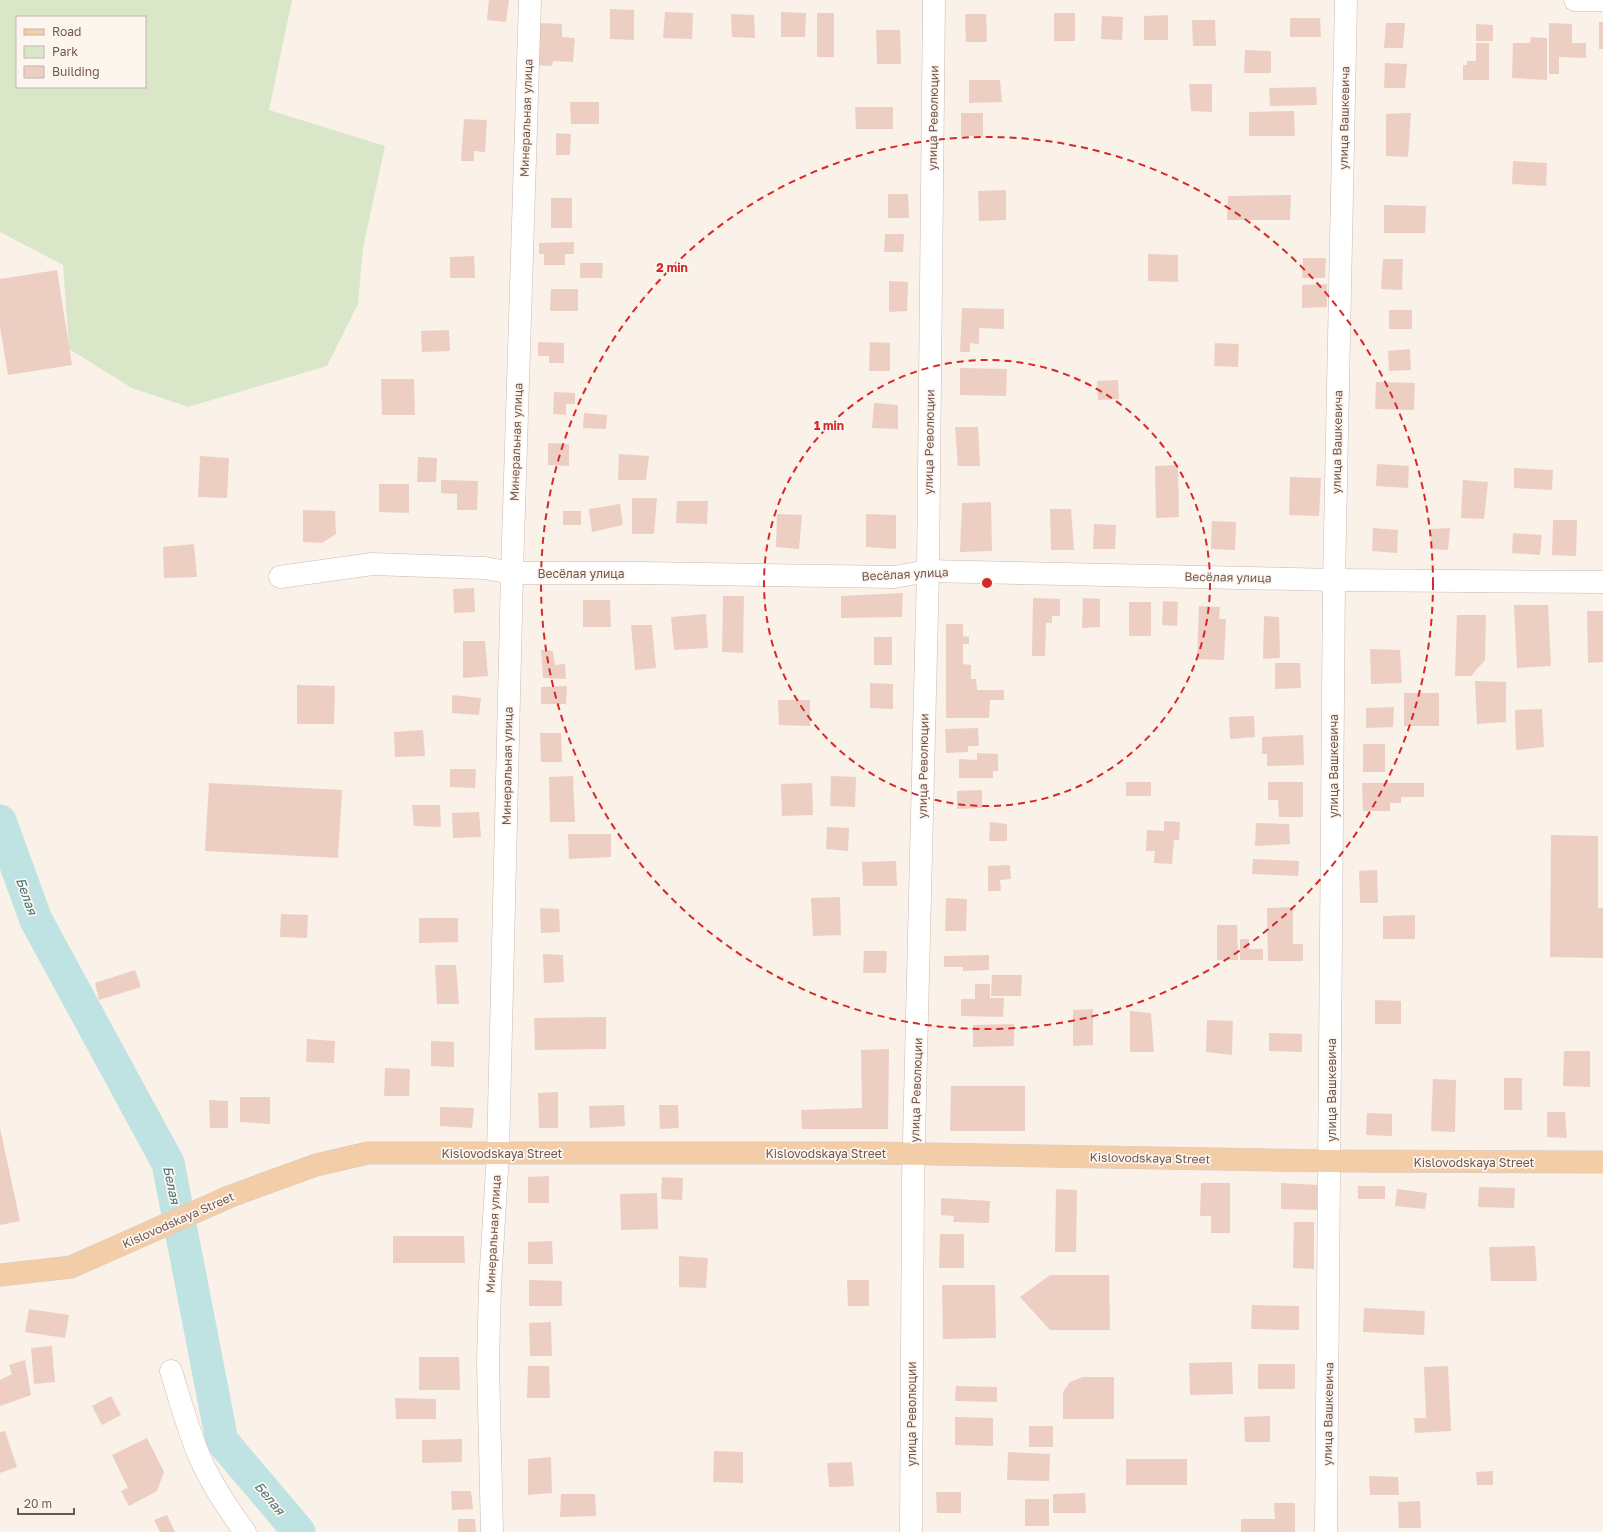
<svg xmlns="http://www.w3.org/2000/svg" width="1603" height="1532" font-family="'Golos Text',sans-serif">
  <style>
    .green { fill: #d9e7c8; fill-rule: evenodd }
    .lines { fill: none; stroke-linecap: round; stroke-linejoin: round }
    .river { stroke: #bfe2e2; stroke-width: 33 }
    .building { fill: #edcec3 }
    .minor-casing { stroke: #ccb9b0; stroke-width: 23 }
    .major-casing { stroke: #d5cdca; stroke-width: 23 }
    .minor { stroke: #fff; stroke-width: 22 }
    .major { stroke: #f2cda8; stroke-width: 22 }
    .ring { fill: none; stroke: #d62828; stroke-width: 2; stroke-dasharray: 7 5 }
    .labels { text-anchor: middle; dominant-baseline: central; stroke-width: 3.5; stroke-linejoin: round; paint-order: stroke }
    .street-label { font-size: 12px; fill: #72574f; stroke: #fdf6ef }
    .water-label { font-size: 13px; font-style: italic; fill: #447476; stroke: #fdf6ef }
    .centre { fill: #d62828; stroke: #fdf6ef; stroke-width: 2 }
    .ring-label { font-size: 12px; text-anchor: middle; font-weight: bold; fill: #d62828; stroke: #fdf6ef; stroke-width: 3.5; stroke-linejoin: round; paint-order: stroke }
  </style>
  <rect width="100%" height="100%" fill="#faf1e9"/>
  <path class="green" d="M0,0H292L269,110L385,146L363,248L358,304L327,366L188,407L132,388L69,349L63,265L0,232ZM17,17H145V87H17Z"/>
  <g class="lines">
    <polyline class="river" points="0,821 36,920 168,1163 222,1441 299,1532"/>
  </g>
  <g class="building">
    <polygon points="489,0 509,0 506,22 487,20"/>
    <polygon points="610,9 634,10 634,40 610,39"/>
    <polygon points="665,12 693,13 692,39 663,38"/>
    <polygon points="781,12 806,13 805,37 781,37"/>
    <rect x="817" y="13" width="17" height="44"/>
    <rect x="1054" y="13" width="21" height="28"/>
    <polygon points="731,14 754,15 755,38 732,37"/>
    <polygon points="965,14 986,14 987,42 966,42"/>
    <polygon points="1168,15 1168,40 1144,40 1144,16"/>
    <polygon points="1102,16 1123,17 1122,40 1101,39"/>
    <polygon points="1290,18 1320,18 1321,37 1290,37"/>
    <polygon points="1192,20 1215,20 1216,46 1193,46"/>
    <rect x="1599" y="22" width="4" height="27"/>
    <polygon points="537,23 562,24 562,37 575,38 573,62 553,61 552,66 534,65"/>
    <polygon points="1386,23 1405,23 1403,48 1384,48"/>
    <polygon points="1549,23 1572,24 1572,43 1586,43 1586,58 1559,57 1559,74 1549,74"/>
    <polygon points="1476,24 1493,25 1493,41 1476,41"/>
    <polygon points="876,30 900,30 901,64 877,64"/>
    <polygon points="1531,37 1547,38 1547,80 1512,78 1513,43 1530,43"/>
    <polygon points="1476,43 1489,43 1489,80 1463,80 1463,65 1467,65 1467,61 1476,61"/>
    <polygon points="1245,50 1271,51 1271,73 1244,73"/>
    <polygon points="1385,63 1407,64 1405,88 1384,88"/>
    <polygon points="969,80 1000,80 1002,102 969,103"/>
    <polygon points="1189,84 1212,84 1212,112 1191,111"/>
    <polygon points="1316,87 1317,105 1270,106 1269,88"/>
    <polygon points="570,102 599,102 599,124 571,124"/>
    <polygon points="855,107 893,107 893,129 856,129"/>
    <polygon points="1294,111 1295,136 1249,136 1249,112"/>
    <rect x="961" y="113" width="22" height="23"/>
    <polygon points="1411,113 1408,157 1386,156 1386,114"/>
    <polygon points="464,119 487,120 485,152 474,151 474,161 461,161"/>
    <polygon points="556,133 571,134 570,155 556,155"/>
    <polygon points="1513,161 1547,163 1546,186 1512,184"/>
    <polygon points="1006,190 1006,220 979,221 978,191"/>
    <polygon points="888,194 908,194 909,218 888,218"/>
    <polygon points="1291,195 1290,220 1227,220 1228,196"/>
    <rect x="551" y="198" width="21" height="30"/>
    <polygon points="1384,205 1426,206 1425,233 1384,233"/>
    <polygon points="885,234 904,234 903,252 884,252"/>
    <polygon points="574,242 574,254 565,254 565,265 544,265 544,254 539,254 539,243"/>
    <polygon points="1148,254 1178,255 1178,282 1148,281"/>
    <polygon points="474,256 475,278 450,278 450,257"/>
    <polygon points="1303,258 1326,258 1325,278 1302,278"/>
    <polygon points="1383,259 1403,259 1402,290 1381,289"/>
    <polygon points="580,263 603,263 602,278 580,278"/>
    <polygon points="57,270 72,365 8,375 0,327 0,279"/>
    <polygon points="889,281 908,282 907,311 889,312"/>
    <polygon points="1327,284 1327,307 1302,308 1302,285"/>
    <polygon points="551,289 578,289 578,311 550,311"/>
    <polygon points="962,308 1004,309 1004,329 979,328 979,344 970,343 970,352 960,352"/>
    <rect x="1389" y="310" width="23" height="19"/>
    <polygon points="449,330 450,351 422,352 421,331"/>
    <polygon points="538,342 564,343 564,363 549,363 549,356 538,356"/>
    <polygon points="870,342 890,343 890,371 869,371"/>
    <polygon points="1215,343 1239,344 1238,367 1214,366"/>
    <polygon points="1410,349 1411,370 1389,371 1388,351"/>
    <polygon points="960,368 1007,369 1006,396 960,395"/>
    <polygon points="381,379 414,379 415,415 382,415"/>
    <polygon points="1118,380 1119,399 1098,400 1097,381"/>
    <polygon points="1376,382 1415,383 1414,410 1375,409"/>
    <polygon points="554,392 575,393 575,404 566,404 566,415 553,414"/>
    <polygon points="874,403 898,405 898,429 872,428"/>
    <polygon points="584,413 607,415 606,429 583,428"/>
    <polygon points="955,427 978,427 980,466 958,466"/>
    <polygon points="548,443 569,444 569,466 548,465"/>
    <polygon points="619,454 649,456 646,480 618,480"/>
    <polygon points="200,456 229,458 227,498 198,497"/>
    <polygon points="418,457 437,458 436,482 417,482"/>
    <polygon points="1377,464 1409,466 1408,488 1376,486"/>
    <polygon points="1178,465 1179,517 1156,518 1155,466"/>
    <polygon points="1514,468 1553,470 1552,490 1514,488"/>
    <polygon points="1290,477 1321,478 1319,516 1289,515"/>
    <polygon points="441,480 478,481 477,510 457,510 457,494 441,493"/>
    <polygon points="1463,480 1488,482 1484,519 1461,518"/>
    <polygon points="379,484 409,484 409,513 379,512"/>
    <polygon points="632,498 657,498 654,534 632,534"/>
    <polygon points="677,501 708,501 707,524 676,523"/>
    <polygon points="991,502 992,551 960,552 962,503"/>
    <polygon points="620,504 623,525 592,532 589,509"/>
    <polygon points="1050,509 1071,509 1074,550 1051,550"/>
    <polygon points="303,510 335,511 336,534 322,543 303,542"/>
    <rect x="563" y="511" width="18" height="14"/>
    <polygon points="777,514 802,515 799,549 776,547"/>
    <polygon points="866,514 896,515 896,549 866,547"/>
    <polygon points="1553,520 1577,520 1576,556 1552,555"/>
    <polygon points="1212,521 1236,522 1235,550 1211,549"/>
    <polygon points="1094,524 1116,525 1115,549 1093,549"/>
    <polygon points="1373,528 1398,530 1397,553 1372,551"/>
    <polygon points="1450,528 1448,550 1431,549 1431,529"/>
    <polygon points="1513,533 1542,535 1540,555 1512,553"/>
    <polygon points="194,544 197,577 164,578 163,547"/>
    <polygon points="474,588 475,612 454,613 453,589"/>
    <polygon points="903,593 902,617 841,618 841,596"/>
    <polygon points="723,596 744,596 743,653 722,652"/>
    <polygon points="1033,598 1060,599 1060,616 1052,616 1052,623 1046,623 1045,656 1032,656"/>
    <polygon points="1083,598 1100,599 1100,627 1082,628"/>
    <polygon points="583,600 610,600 611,627 583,627"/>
    <polygon points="1163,601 1178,602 1177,626 1162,625"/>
    <rect x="1129" y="602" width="22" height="34"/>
    <polygon points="1514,605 1548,605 1551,666 1517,668"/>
    <polygon points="1199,606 1220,607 1219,619 1226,619 1224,660 1197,659"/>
    <polygon points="1587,611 1603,611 1603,662 1588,663"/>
    <polygon points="706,614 708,648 674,650 671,617"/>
    <polygon points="1457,615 1486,615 1485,660 1471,676 1455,676"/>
    <polygon points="1264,616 1279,617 1280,658 1263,659"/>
    <polygon points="946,624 963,624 963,636 969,637 969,644 963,644 963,664 971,665 971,679 976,679 977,690 1004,690 1004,700 990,700 989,718 946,718"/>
    <polygon points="631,625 652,625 656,668 635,670"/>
    <rect x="874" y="637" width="18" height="28"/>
    <polygon points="463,641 485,641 488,676 463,678"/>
    <polygon points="1370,649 1400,650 1402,683 1371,684"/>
    <polygon points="541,650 553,651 555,665 565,664 566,679 543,678"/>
    <polygon points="1275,663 1300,663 1301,688 1275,689"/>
    <polygon points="1475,681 1506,682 1506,722 1477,724"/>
    <polygon points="870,683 893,684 893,709 870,708"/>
    <polygon points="297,685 335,686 334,724 297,724"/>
    <polygon points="567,686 566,704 541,704 541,687"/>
    <rect x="1404" y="693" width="35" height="33"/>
    <polygon points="452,695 481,698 479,715 452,713"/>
    <polygon points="778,700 810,700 810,726 779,725"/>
    <polygon points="1394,707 1393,727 1366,728 1366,708"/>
    <polygon points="1542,709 1544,747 1516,750 1515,710"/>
    <polygon points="1254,716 1255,737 1230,739 1229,717"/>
    <polygon points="978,728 979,746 968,746 968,752 946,753 945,729"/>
    <polygon points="423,730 425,756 395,757 394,732"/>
    <polygon points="540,733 561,733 562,762 541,762"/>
    <polygon points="1303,735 1304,765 1267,766 1267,754 1262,754 1262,737"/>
    <rect x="1363" y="744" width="22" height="28"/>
    <polygon points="977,753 998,754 998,771 993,771 993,778 959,778 959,759 977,760"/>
    <polygon points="450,769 476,769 475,788 450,787"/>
    <polygon points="573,776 575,822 550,822 549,777"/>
    <polygon points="831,776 856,777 855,807 830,806"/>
    <rect x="1126" y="782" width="25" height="14"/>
    <polygon points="1268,782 1303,782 1303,817 1279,817 1278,800 1268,800"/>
    <polygon points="209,783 342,790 338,858 205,851"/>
    <polygon points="812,783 813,815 782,816 781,784"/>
    <polygon points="1362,783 1424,783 1424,797 1401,797 1401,803 1390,803 1390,811 1363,811"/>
    <polygon points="982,790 982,808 957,809 957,791"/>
    <polygon points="412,805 440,805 441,827 414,826"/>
    <polygon points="479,812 481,837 453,838 452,813"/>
    <polygon points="1164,821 1180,822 1179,840 1174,840 1172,864 1154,863 1155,851 1146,851 1147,830 1164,831"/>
    <polygon points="990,822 1007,824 1007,841 989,841"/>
    <polygon points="1256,823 1289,824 1290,844 1255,846"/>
    <polygon points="827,827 849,828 848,851 826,849"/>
    <polygon points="568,834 611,834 611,857 569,859"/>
    <polygon points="1551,835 1598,836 1598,908 1603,908 1603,958 1550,957"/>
    <polygon points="1253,859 1299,861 1298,876 1252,874"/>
    <polygon points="896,861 897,886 863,886 862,862"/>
    <polygon points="1010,865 1011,879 1000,880 1001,891 988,891 988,866"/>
    <polygon points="1377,870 1378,903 1360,903 1359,871"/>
    <polygon points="840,897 841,935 813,936 811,898"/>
    <polygon points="946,898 967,899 966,931 945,931"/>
    <polygon points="1293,907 1293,944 1303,944 1303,961 1268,961 1267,908"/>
    <polygon points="540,908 559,909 560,932 541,933"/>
    <polygon points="281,914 308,915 307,938 280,937"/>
    <polygon points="1415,915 1415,939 1383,939 1383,916"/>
    <polygon points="419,918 458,918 458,942 419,943"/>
    <polygon points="1217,925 1237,925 1238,960 1217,960"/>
    <polygon points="1240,939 1249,939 1249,949 1263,949 1263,960 1240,960"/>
    <polygon points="864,951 887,951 886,973 863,973"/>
    <polygon points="543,954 563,955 564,982 544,983"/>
    <polygon points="989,955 989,970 963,971 963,967 944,967 944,956"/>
    <polygon points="435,965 456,965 459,1004 437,1004"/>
    <polygon points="135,970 141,987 99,1000 95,983"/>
    <polygon points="992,975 1022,975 1021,996 991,996"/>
    <polygon points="975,984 990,984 990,998 1004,998 1003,1017 961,1016 961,999 975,999"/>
    <polygon points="1375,1000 1401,1001 1401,1024 1375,1024"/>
    <polygon points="1093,1009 1093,1045 1073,1046 1073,1010"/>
    <polygon points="1130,1011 1151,1013 1154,1052 1130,1052"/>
    <polygon points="606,1017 606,1049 535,1050 534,1018"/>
    <polygon points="1207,1020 1233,1021 1232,1055 1206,1052"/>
    <polygon points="1014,1024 1014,1046 973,1047 973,1025"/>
    <polygon points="1269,1033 1302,1034 1302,1052 1269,1051"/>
    <polygon points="307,1039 335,1041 334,1063 306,1062"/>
    <polygon points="431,1041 454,1042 454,1067 431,1066"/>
    <polygon points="889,1049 888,1129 802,1129 801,1110 862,1108 861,1050"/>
    <polygon points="1564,1051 1590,1051 1590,1087 1563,1086"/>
    <polygon points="385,1068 410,1069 409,1096 384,1096"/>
    <rect x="1504" y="1078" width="18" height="32"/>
    <polygon points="1433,1079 1456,1080 1455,1132 1431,1131"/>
    <polygon points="951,1086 1025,1086 1025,1131 950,1131"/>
    <polygon points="558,1092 558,1128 539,1128 538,1093"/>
    <polygon points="240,1097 270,1097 270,1124 240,1122"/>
    <polygon points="209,1100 228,1101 228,1128 210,1128"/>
    <polygon points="624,1105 625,1126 590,1128 589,1106"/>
    <polygon points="659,1105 678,1105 679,1128 660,1129"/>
    <polygon points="440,1107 474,1108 472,1128 440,1126"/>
    <polygon points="1547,1112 1565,1112 1567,1138 1547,1137"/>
    <polygon points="1367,1113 1392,1114 1392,1136 1366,1135"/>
    <polygon points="0,1128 20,1221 0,1225"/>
    <polygon points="549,1176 549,1203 528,1203 528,1177"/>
    <polygon points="662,1177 683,1178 682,1200 661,1199"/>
    <polygon points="1201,1183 1230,1183 1230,1233 1211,1233 1211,1216 1200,1216"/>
    <polygon points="1281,1183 1317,1185 1317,1210 1281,1209"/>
    <rect x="1358" y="1186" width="27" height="13"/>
    <polygon points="1479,1187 1515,1188 1514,1208 1478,1207"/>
    <polygon points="1056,1189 1077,1190 1076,1252 1055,1252"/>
    <polygon points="1397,1189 1427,1193 1425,1209 1395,1206"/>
    <polygon points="657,1193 658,1229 621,1230 620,1194"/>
    <polygon points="941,1198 990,1201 989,1223 953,1222 954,1216 941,1215"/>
    <polygon points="1294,1222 1314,1222 1314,1269 1293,1268"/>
    <polygon points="940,1234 964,1234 964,1268 939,1268"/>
    <polygon points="393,1236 464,1236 465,1263 393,1263"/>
    <polygon points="552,1241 553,1264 528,1264 528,1242"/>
    <polygon points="1535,1246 1537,1281 1491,1281 1489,1247"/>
    <polygon points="679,1256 708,1258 706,1288 679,1287"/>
    <polygon points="1050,1275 1109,1275 1110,1330 1050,1330 1020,1297"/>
    <polygon points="529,1280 562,1281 562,1306 529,1306"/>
    <polygon points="847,1280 869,1280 869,1306 848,1306"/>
    <polygon points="942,1285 995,1285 996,1338 943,1339"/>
    <polygon points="1252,1305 1299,1306 1299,1330 1251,1329"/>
    <polygon points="1364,1308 1425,1311 1424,1335 1363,1332"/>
    <polygon points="29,1309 69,1315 65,1338 25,1332"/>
    <polygon points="551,1322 552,1356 530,1356 529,1323"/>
    <polygon points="52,1346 55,1382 34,1384 31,1348"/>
    <polygon points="419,1357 459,1357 460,1390 419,1390"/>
    <polygon points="25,1360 31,1395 0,1406 0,1380 12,1374 9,1365"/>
    <polygon points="1232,1362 1233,1394 1190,1395 1189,1363"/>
    <rect x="1258" y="1364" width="37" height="25"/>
    <polygon points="528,1366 549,1366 550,1398 527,1398"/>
    <polygon points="1448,1366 1451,1431 1415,1433 1414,1418 1426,1418 1424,1367"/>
    <polygon points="1083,1377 1114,1377 1114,1419 1063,1419 1063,1392 1070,1382"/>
    <polygon points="956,1386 997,1387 997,1402 955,1401"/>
    <polygon points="111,1396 121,1415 102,1425 92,1406"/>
    <polygon points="395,1398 436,1399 436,1419 396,1419"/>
    <polygon points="1270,1416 1270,1442 1245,1442 1244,1417"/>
    <polygon points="955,1417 993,1418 993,1446 955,1445"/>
    <rect x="1029" y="1426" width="24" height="21"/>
    <polygon points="5,1431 17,1467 0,1473 0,1432"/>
    <polygon points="147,1438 164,1472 157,1491 129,1506 121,1491 128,1488 112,1455"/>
    <polygon points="462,1439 462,1462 422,1463 422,1440"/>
    <polygon points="714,1451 743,1452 743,1483 713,1482"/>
    <polygon points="1008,1452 1050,1454 1049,1481 1007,1480"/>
    <polygon points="551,1457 552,1493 528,1495 528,1459"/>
    <rect x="1126" y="1459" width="61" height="26"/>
    <polygon points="852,1462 854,1486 829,1487 827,1463"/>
    <polygon points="1493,1471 1493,1485 1477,1485 1476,1472"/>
    <polygon points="1369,1476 1398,1477 1399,1495 1370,1495"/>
    <polygon points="451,1491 471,1491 473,1509 452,1510"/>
    <polygon points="936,1492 961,1492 961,1513 937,1513"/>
    <polygon points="1085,1493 1086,1513 1053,1513 1053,1494"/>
    <polygon points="561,1494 595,1494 596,1516 560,1517"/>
    <rect x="1025" y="1499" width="24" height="27"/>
    <polygon points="1420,1501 1421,1528 1399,1528 1398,1502"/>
    <polygon points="1274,1503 1295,1503 1295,1532 1241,1532 1241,1519 1275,1519"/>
    <polygon points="167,1515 175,1532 160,1532 154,1520"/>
    <polygon points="458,1519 475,1519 476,1532 458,1532"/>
  </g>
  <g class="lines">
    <defs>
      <g id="minor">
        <polyline points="1575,0 1603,0"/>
        <polyline points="280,577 372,564 485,568 512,573 643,573 894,577 928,571 1334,580 1603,582"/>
        <path d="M171,1371C180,1400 188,1430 200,1458C212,1485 228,1509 245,1532"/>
        <polyline points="492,1532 488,1362 490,1285 498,1153 512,573 530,0"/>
        <polyline points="911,1532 913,1180 928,571 934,0"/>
        <polyline points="1326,1532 1334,580 1346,0"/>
      </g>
      <polyline id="major" points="0,1275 71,1267 231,1196 316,1165 368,1153 872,1153 1330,1161 1603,1162"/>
    </defs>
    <use href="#minor" class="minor-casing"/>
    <use href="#major" class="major-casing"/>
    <use href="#minor" class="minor"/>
    <use href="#major" class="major"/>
  </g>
  <g class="ring">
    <circle cx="987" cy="583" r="223"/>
    <circle cx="987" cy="583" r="446"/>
  </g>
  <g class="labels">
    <g class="street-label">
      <text transform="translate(526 118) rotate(-88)">Минеральная улица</text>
      <text transform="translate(933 118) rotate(-89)">улица Революции</text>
      <text transform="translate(1344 118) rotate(-89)">улица Вашкевича</text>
      <text transform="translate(516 442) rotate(-88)">Минеральная улица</text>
      <text transform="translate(929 442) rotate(-89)">улица Революции</text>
      <text transform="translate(1337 442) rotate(-89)">улица Вашкевича</text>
      <text x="581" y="573">Весёлая улица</text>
      <text transform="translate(905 574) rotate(-3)">Весёлая улица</text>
      <text transform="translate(1228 577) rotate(1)">Весёлая улица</text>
      <text transform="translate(507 766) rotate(-89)">Минеральная улица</text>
      <text transform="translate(923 766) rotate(-89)">улица Революции</text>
      <text transform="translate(1333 766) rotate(-90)">улица Вашкевича</text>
      <text transform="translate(916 1090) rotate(-88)">улица Революции</text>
      <text transform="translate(1331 1090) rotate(-90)">улица Вашкевича</text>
      <text x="502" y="1153">Kislovodskaya Street</text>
      <text x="826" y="1153">Kislovodskaya Street</text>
      <text transform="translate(1150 1158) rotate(1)">Kislovodskaya Street</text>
      <text x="1474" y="1162">Kislovodskaya Street</text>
      <text transform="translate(178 1220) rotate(-24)">Kislovodskaya Street</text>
      <text transform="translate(493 1234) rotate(-87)">Минеральная улица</text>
      <text transform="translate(911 1414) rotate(-90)">улица Революции</text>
      <text transform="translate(1328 1414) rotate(-89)">улица Вашкевича</text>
    </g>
    <g class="water-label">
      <text transform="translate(27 896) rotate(70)">Белая</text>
      <text transform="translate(172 1185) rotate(78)">Белая</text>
      <text transform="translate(270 1498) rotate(50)">Белая</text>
    </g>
  </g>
  <circle cx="987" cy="583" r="6" class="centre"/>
  <g class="ring-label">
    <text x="672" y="272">2 min</text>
    <text x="829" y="430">1 min</text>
  </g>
  <rect x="16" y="16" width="130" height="72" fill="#fdf6ef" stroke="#c5b6af"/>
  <rect x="24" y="29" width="20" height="6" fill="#f2cda8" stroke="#c5b6af"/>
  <text x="52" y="36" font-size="12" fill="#72574f">Road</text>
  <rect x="24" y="46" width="20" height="12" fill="#d9e7c8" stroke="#c5b6af"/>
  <text x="52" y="56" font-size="12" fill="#72574f">Park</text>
  <rect x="24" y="66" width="20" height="12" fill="#edcec3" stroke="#c5b6af"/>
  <text x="52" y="76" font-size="12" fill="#72574f">Building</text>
  <path d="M18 1508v6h56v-6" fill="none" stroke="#72574f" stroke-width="2"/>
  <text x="24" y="1508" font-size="12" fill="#72574f" stroke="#fdf6ef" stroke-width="3" paint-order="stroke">20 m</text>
</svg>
